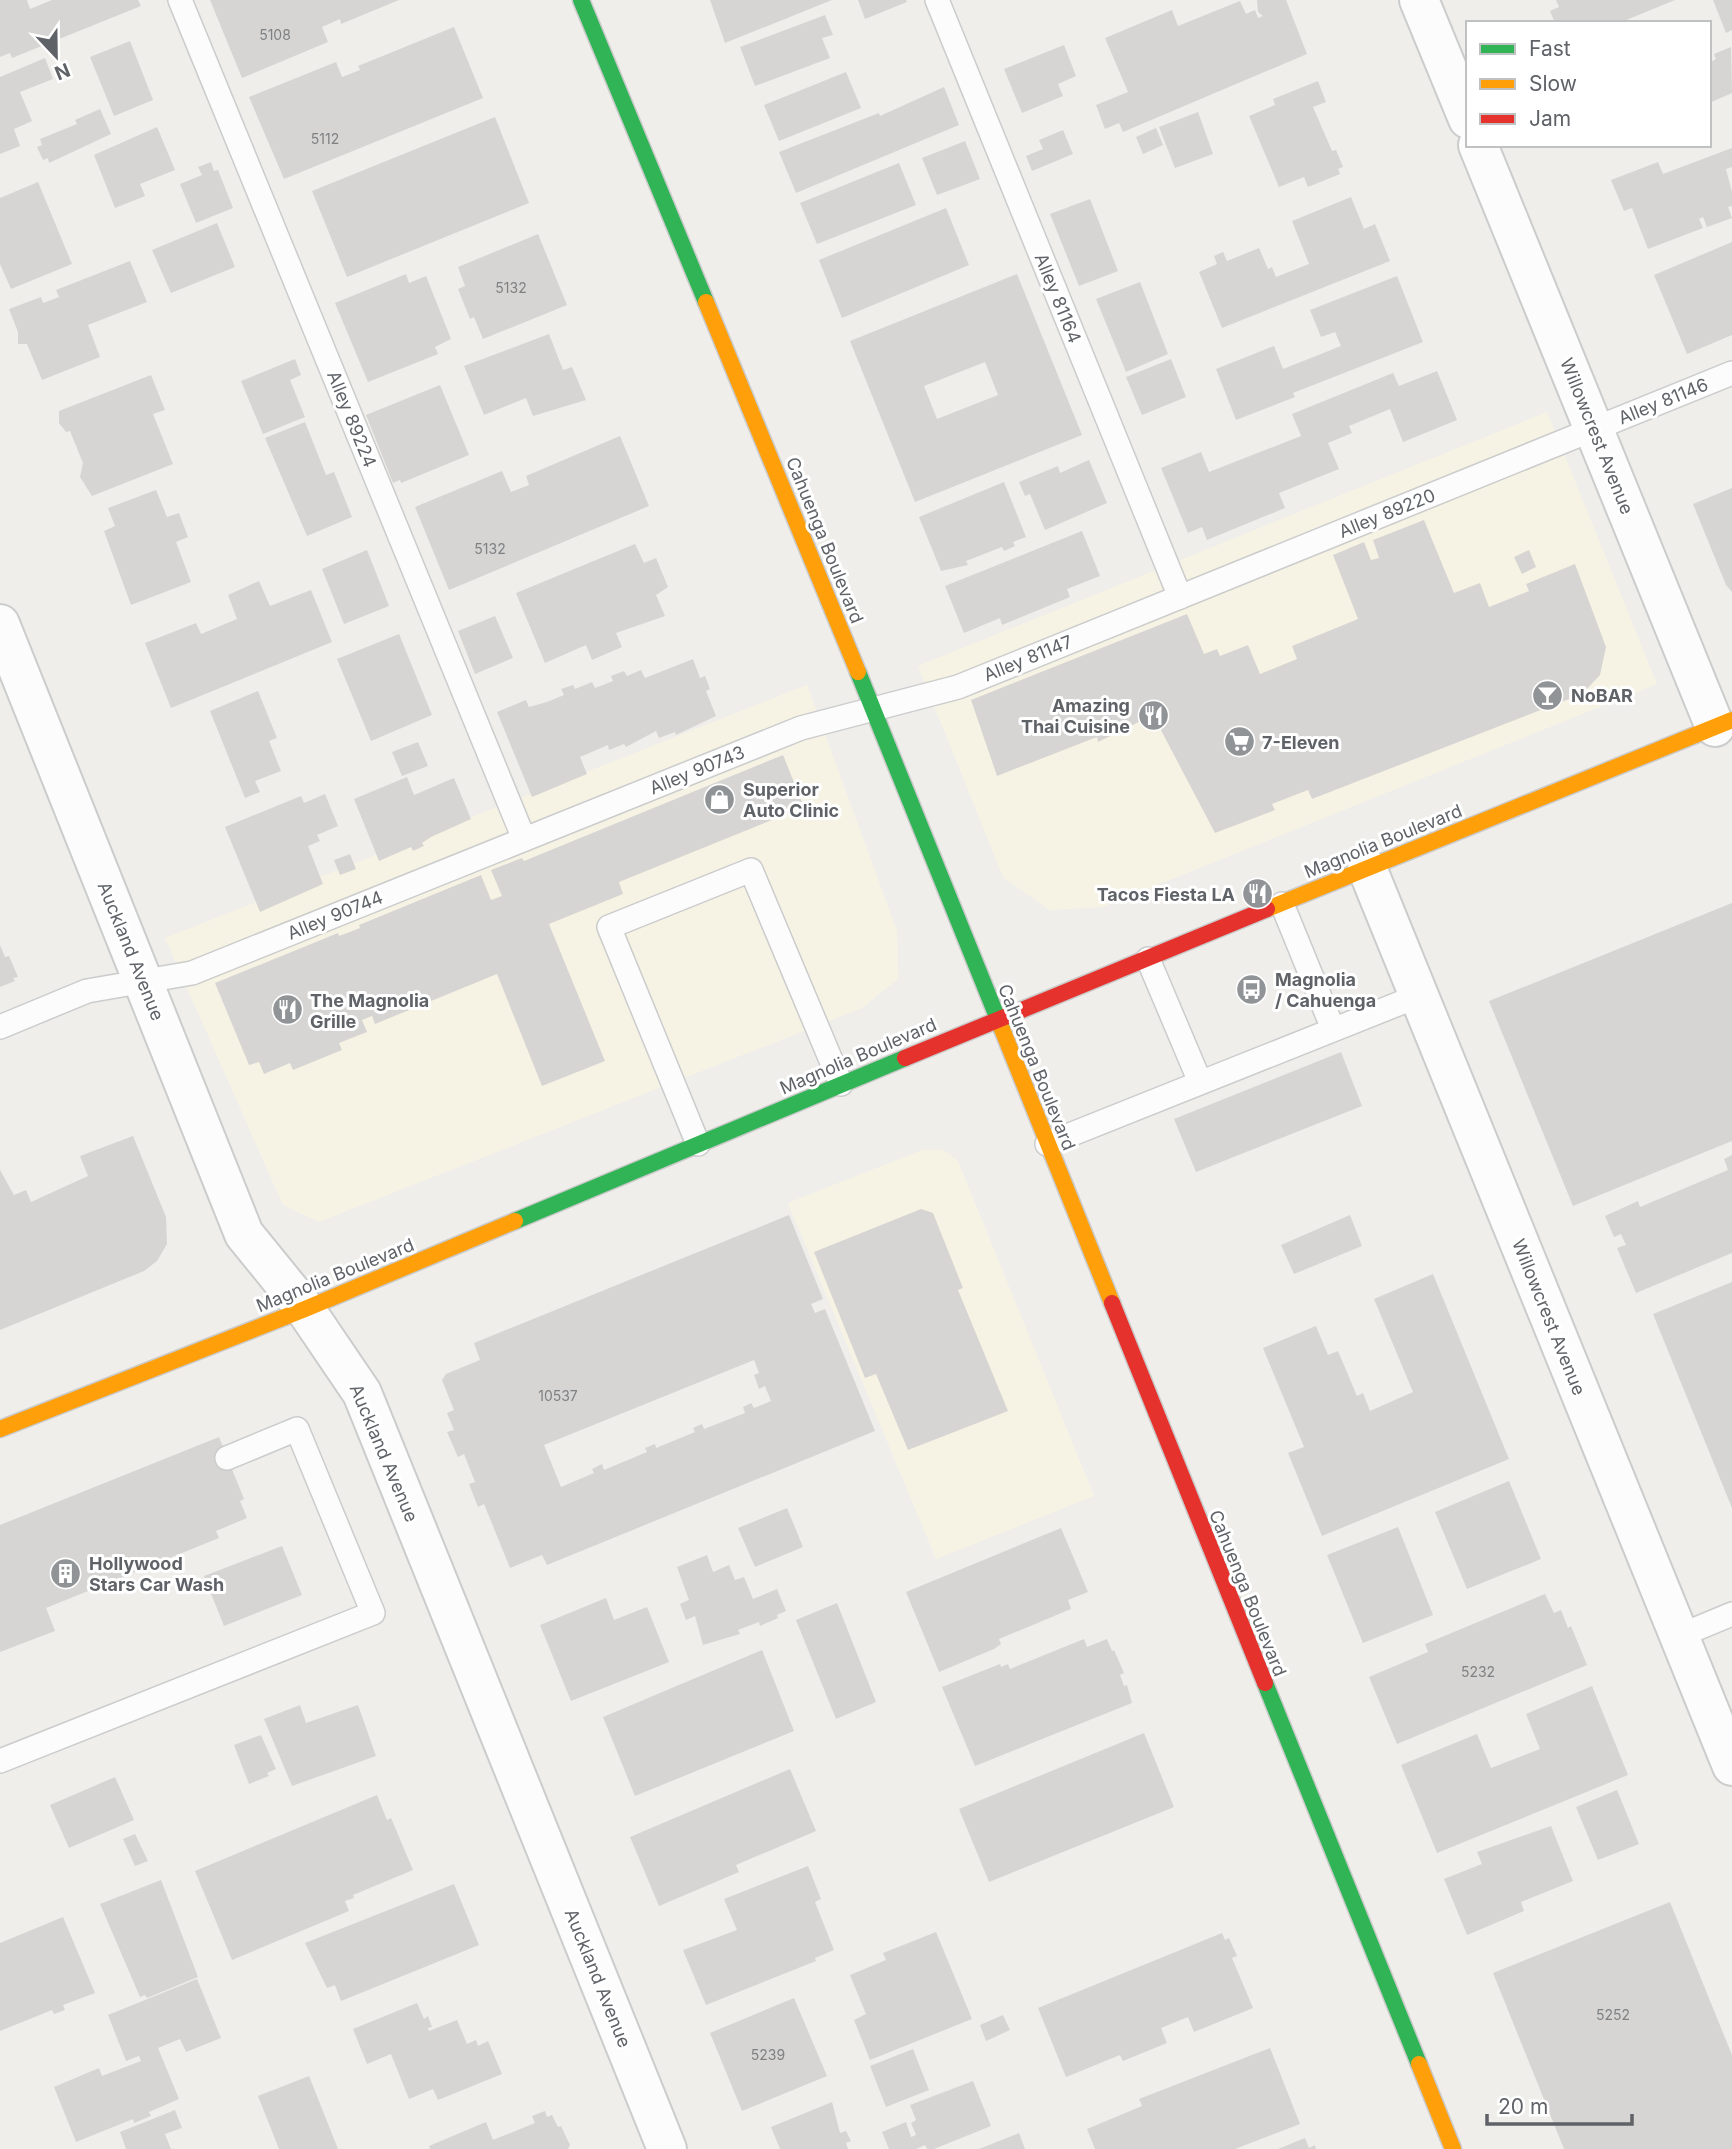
<svg xmlns="http://www.w3.org/2000/svg" width="1732" height="2149" font-family="Inter,sans-serif">
  <style>
    .commercial { fill: #f7f3e4 }
    .building { fill: #d6d5d3; fill-rule: evenodd }
    .lines { fill: none; stroke-linecap: round; stroke-linejoin: round }
    .lane-casing { stroke: #cbcccc; stroke-width: 26 }
    .street-casing { stroke: #cbcccc; stroke-width: 42 }
    .fast-casing { stroke: #cacacb; stroke-width: 19 }
    .slow-casing { stroke: #cacacb; stroke-width: 19 }
    .jam-casing { stroke: #cacacb; stroke-width: 19 }
    .lane { stroke: #fdfcfc; stroke-width: 23 }
    .street { stroke: #fdfcfc; stroke-width: 38 }
    .fast { stroke: #30b455; stroke-width: 16 }
    .slow { stroke: #ff9f0a; stroke-width: 16 }
    .jam { stroke: #e5322d; stroke-width: 16 }
    .labels { text-anchor: middle; dominant-baseline: central; stroke-width: 6; stroke-linejoin: round; paint-order: stroke }
    .number-label { font-size: 14px; fill: #7e8184 }
    .street-label { font-size: 18px; fill: #5f6368; stroke: #fff }
    .poi-label { font-size: 18px; font-weight: bold; fill: #5f6368; stroke: #fff; text-anchor: start }
  </style>
  <rect width="100%" height="100%" fill="#efeeea"/>
  <g class="commercial">
    <polygon points="1547,412 1657,684 1102,907 1049,910 1003,877 918,666"/>
    <polygon points="807,685 897,931 898,979 862,1008 319,1222 283,1205 165,938"/>
    <polygon points="922,1150 944,1150 958,1161 1094,1496 936,1559 788,1203"/>
  </g>
  <g class="building">
    <polygon points="0,0 27,0 30,9 52,0 138,0 141,6 12,58 10,53 0,57"/>
    <polygon points="210,0 399,0 341,24 340,19 322,27 328,42 242,78"/>
    <polygon points="710,0 832,0 725,43"/>
    <polygon points="858,0 906,0 907,2 865,19"/>
    <polygon points="1257,0 1286,0 1307,54 1123,132 1119,123 1105,129 1096,105 1128,92 1105,38 1172,10 1178,26 1240,1 1246,14 1255,10 1258,18 1263,16 1258,12"/>
    <polygon points="1556,0 1675,0 1619,23 1555,23 1550,11 1559,7"/>
    <polygon points="1713,0 1732,0 1732,30 1726,33"/>
    <polygon points="825,15 833,35 822,38 830,58 755,86 740,47"/>
    <polygon points="454,27 483,98 284,179 249,97 336,62 342,77 360,70 358,66"/>
    <polygon points="130,41 153,100 114,116 90,57"/>
    <polygon points="1064,45 1076,76 1058,84 1063,96 1022,113 1004,69"/>
    <polygon points="1731,47 1732,93 1709,103 1709,63 1716,59 1714,54"/>
    <polygon points="45,58 53,79 20,92 32,121 14,129 20,146 0,154 0,77"/>
    <polygon points="846,72 861,108 779,141 764,105"/>
    <polygon points="1318,81 1326,102 1313,107 1332,151 1336,150 1343,167 1338,169 1340,174 1308,187 1304,177 1279,187 1249,116 1275,105 1273,99"/>
    <polygon points="944,87 959,125 796,193 779,152 879,113 880,116"/>
    <polygon points="100,109 111,134 49,163 48,158 43,160 37,147 42,145 40,139 77,124 75,120"/>
    <polygon points="1198,112 1213,154 1175,168 1159,127"/>
    <polygon points="495,117 529,203 347,277 312,191"/>
    <polygon points="157,127 175,170 140,184 145,196 115,208 94,155"/>
    <polygon points="1156,128 1163,145 1143,154 1136,137"/>
    <polygon points="1063,130 1073,154 1032,171 1026,156 1043,149 1039,140"/>
    <polygon points="965,141 980,179 937,195 922,158"/>
    <polygon points="1732,148 1732,167 1726,169 1732,192 1732,206 1728,207 1732,218 1707,227 1703,217 1699,219 1703,228 1648,249 1632,208 1624,211 1611,180 1658,162 1663,174"/>
    <polygon points="211,162 214,171 218,170 233,208 196,223 180,184 202,175 198,167"/>
    <polygon points="899,163 916,205 817,244 800,203"/>
    <polygon points="38,182 72,264 11,289 0,264 0,198"/>
    <polygon points="1351,197 1364,229 1375,224 1390,261 1222,328 1199,272 1217,264 1214,256 1223,252 1227,261 1259,248 1268,269 1272,267 1276,277 1309,264 1292,221"/>
    <polygon points="1090,199 1118,271 1079,286 1050,214"/>
    <polygon points="946,208 969,265 842,318 819,260"/>
    <polygon points="217,223 235,267 171,293 152,250"/>
    <polygon points="538,234 567,305 483,339 474,317 470,319 458,289 465,286 458,267"/>
    <polygon points="1732,242 1732,335 1687,354 1654,275"/>
    <polygon points="130,261 147,302 88,325 100,357 42,380 27,344 18,344 18,332 9,309 41,297 43,303 59,297 56,290"/>
    <polygon points="406,274 409,283 426,276 451,339 435,347 438,354 368,382 335,303"/>
    <path d="M1017,274L1082,435L915,502L850,341ZM985,362L998,395L937,419L924,386Z"/>
    <polygon points="1397,276 1423,342 1293,393 1295,397 1236,420 1216,369 1274,346 1283,369 1341,346 1335,332 1321,337 1310,310"/>
    <polygon points="1140,282 1168,354 1126,372 1096,299"/>
    <polygon points="549,334 563,370 572,367 586,400 533,416 526,398 484,415 464,366"/>
    <polygon points="295,359 301,375 290,380 305,417 263,434 241,381"/>
    <polygon points="1171,359 1186,397 1142,415 1126,377"/>
    <polygon points="1437,371 1457,420 1403,442 1390,409 1349,426 1352,433 1328,443 1339,469 1279,493 1285,508 1207,540 1202,527 1188,533 1161,468 1201,452 1209,472 1301,436 1292,414 1393,373 1399,386"/>
    <polygon points="151,375 165,410 153,414 173,464 92,496 80,477 83,463 70,431 66,432 59,423 59,411"/>
    <polygon points="440,385 469,455 401,483 400,480 393,483 366,415"/>
    <polygon points="305,422 326,475 334,472 352,517 307,536 265,438"/>
    <polygon points="620,436 649,506 449,590 415,507 502,471 511,492 529,485 526,476"/>
    <polygon points="1089,460 1107,503 1045,530 1030,494 1025,496 1019,482 1058,466 1060,473"/>
    <polygon points="1004,482 1026,537 1013,542 1015,546 1004,551 1002,547 966,561 968,565 941,571 919,517"/>
    <polygon points="1732,488 1732,592 1726,585 1693,504"/>
    <polygon points="156,490 167,517 179,513 188,537 176,542 191,582 131,605 104,531 115,526 108,508"/>
    <polygon points="1424,520 1454,593 1480,583 1489,607 1529,591 1526,584 1575,564 1606,647 1600,675 1583,693 1570,702 1569,699 1312,799 1308,790 1272,804 1275,810 1215,833 1153,715 1098,742 1097,737 997,776 971,700 1187,614 1204,654 1217,649 1220,656 1248,645 1260,674 1297,659 1292,646 1358,619 1333,555 1364,542 1371,560 1379,558 1373,540"/>
    <polygon points="1082,531 1100,576 1067,589 1070,597 1002,625 1000,618 964,633 945,586"/>
    <polygon points="635,544 644,563 656,558 668,587 656,595 665,616 616,633 622,647 592,660 586,645 545,663 516,593"/>
    <polygon points="367,550 389,606 344,624 322,569"/>
    <polygon points="1529,550 1536,567 1522,574 1514,557"/>
    <polygon points="259,581 270,606 311,590 332,642 171,708 145,643 196,623 201,634 237,619 228,595"/>
    <polygon points="495,616 513,658 475,674 458,631"/>
    <polygon points="399,634 432,715 371,741 337,659"/>
    <polygon points="693,659 700,678 705,676 710,689 706,691 716,716 676,735 675,732 659,738 656,731 626,747 624,744 609,750 608,745 580,757 587,774 532,797 497,712 526,700 529,707 547,702 564,695 561,689 573,685 575,689 592,682 595,688 613,681 611,676 624,671 627,676 641,670 645,678"/>
    <polygon points="258,691 277,738 269,741 281,771 255,781 260,792 245,798 210,711"/>
    <polygon points="418,742 428,766 402,776 392,752"/>
    <polygon points="783,755 804,807 619,882 623,894 549,924 605,1061 542,1086 497,974 375,1024 372,1016 362,1020 367,1032 339,1043 342,1050 293,1070 290,1063 264,1074 259,1062 249,1065 215,983 338,933 339,936 360,928 359,925 481,875 491,900 502,896 491,870 522,858 524,861"/>
    <polygon points="407,777 414,795 454,778 471,819 431,837 422,843 424,846 413,851 411,847 379,861 354,799"/>
    <polygon points="325,794 338,826 317,835 320,841 308,846 323,884 260,912 225,827 301,796 304,803"/>
    <polygon points="350,854 356,869 340,875 334,860"/>
    <polygon points="1732,903 1732,1141 1573,1206 1489,1001"/>
    <polygon points="0,945 5,957 9,956 18,977 13,978 15,981 0,987"/>
    <polygon points="1341,1052 1362,1106 1196,1172 1174,1119"/>
    <polygon points="133,1136 166,1217 167,1244 157,1261 144,1271 0,1330 0,1170 14,1195 26,1190 31,1202 88,1176 80,1156"/>
    <polygon points="1732,1155 1732,1253 1636,1293 1617,1248 1626,1245 1621,1234 1614,1237 1605,1216 1638,1201 1640,1207 1728,1170 1724,1159"/>
    <polygon points="921,1209 933,1213 963,1288 958,1290 1008,1411 908,1450 876,1374 865,1378 814,1252"/>
    <path d="M789,1215L823,1299L811,1304L815,1313L825,1309L875,1431L547,1565L542,1555L510,1568L484,1504L478,1507L469,1484L475,1482L464,1454L458,1457L447,1432L454,1430L447,1413L454,1410L442,1380L446,1374L480,1360L474,1343ZM754,1360L759,1373L754,1375L759,1389L765,1386L771,1401L754,1408L751,1403L743,1407L745,1413L704,1429L702,1424L693,1428L695,1432L656,1448L655,1444L645,1448L647,1452L604,1470L602,1464L592,1469L594,1473L561,1487L544,1445Z"/>
    <polygon points="1350,1215 1362,1246 1294,1274 1281,1245"/>
    <polygon points="1433,1274 1509,1459 1322,1536 1288,1453 1304,1447 1263,1348 1316,1326 1328,1355 1338,1351 1357,1396 1363,1393 1370,1411 1413,1392 1374,1299"/>
    <polygon points="1732,1282 1732,1508 1653,1314"/>
    <polygon points="219,1437 244,1499 240,1501 247,1518 216,1531 219,1538 46,1608 55,1631 0,1652 0,1525"/>
    <polygon points="1509,1481 1541,1559 1467,1589 1435,1512"/>
    <polygon points="787,1508 803,1547 755,1567 738,1528"/>
    <polygon points="1398,1527 1433,1615 1363,1643 1327,1555"/>
    <polygon points="1061,1528 1088,1592 1068,1600 1071,1609 999,1639 1001,1644 994,1649 939,1672 906,1592"/>
    <polygon points="282,1546 302,1595 224,1626 204,1576"/>
    <polygon points="707,1555 713,1572 729,1565 735,1580 744,1577 753,1599 777,1589 786,1611 777,1615 778,1618 760,1626 759,1622 738,1630 740,1634 703,1645 695,1616 686,1620 680,1604 689,1600 677,1567"/>
    <polygon points="1545,1594 1554,1613 1561,1610 1568,1628 1571,1626 1587,1665 1397,1744 1369,1677 1428,1652 1425,1644"/>
    <polygon points="606,1598 614,1620 647,1607 669,1662 571,1701 540,1625"/>
    <polygon points="837,1603 876,1702 836,1719 796,1620"/>
    <polygon points="1084,1639 1087,1647 1107,1639 1112,1651 1114,1650 1124,1673 1120,1675 1124,1686 1127,1685 1132,1703 975,1766 942,1687 1000,1664 1001,1667 1008,1664 1010,1669"/>
    <polygon points="762,1650 794,1731 635,1796 603,1717"/>
    <polygon points="1592,1686 1628,1775 1437,1853 1401,1765 1477,1734 1491,1768 1540,1749 1526,1714"/>
    <polygon points="300,1705 306,1723 358,1705 376,1756 292,1786 264,1719"/>
    <polygon points="1144,1733 1174,1807 989,1882 959,1809"/>
    <polygon points="261,1735 276,1769 267,1773 269,1776 249,1784 234,1745"/>
    <polygon points="790,1769 816,1831 736,1865 739,1872 659,1906 630,1837"/>
    <polygon points="115,1777 134,1820 69,1848 50,1805"/>
    <polygon points="1617,1790 1639,1844 1598,1860 1576,1807"/>
    <polygon points="377,1795 387,1820 391,1818 413,1870 353,1895 354,1898 345,1901 349,1911 232,1960 195,1871"/>
    <polygon points="1551,1826 1573,1881 1521,1902 1524,1911 1467,1935 1444,1879 1482,1864 1477,1852"/>
    <polygon points="135,1834 148,1861 135,1866 123,1839"/>
    <polygon points="808,1866 821,1899 815,1902 834,1950 815,1958 816,1961 706,2005 683,1950 737,1930 724,1899"/>
    <polygon points="161,1880 198,1977 147,1998 145,1995 140,1997 100,1904"/>
    <polygon points="454,1884 479,1945 341,2001 335,1985 327,1988 305,1943"/>
    <polygon points="1670,1902 1732,2055 1732,2149 1564,2149 1493,1973"/>
    <polygon points="63,1917 95,1993 63,2005 65,2010 54,2014 52,2010 0,2031 0,1943"/>
    <polygon points="936,1932 972,2019 870,2060 854,2020 866,2014 850,1975 886,1960 883,1953"/>
    <polygon points="1222,1933 1225,1940 1229,1938 1237,1956 1232,1958 1253,2008 1194,2032 1188,2017 1161,2028 1167,2043 1123,2061 1120,2055 1066,2077 1038,2008"/>
    <polygon points="197,1979 221,2038 186,2052 180,2039 158,2048 179,2099 149,2112 151,2116 134,2123 133,2119 76,2142 54,2087 99,2068 102,2076 141,2061 139,2056 126,2061 108,2015"/>
    <polygon points="794,1998 827,2076 742,2111 710,2033"/>
    <polygon points="417,2003 424,2019 428,2016 432,2027 428,2028 429,2031 457,2020 467,2044 476,2040 478,2046 488,2041 502,2074 438,2100 433,2089 409,2099 391,2054 367,2064 353,2029"/>
    <polygon points="1003,2015 1010,2030 986,2041 980,2025"/>
    <polygon points="1270,2048 1300,2124 1235,2149 1095,2149 1087,2129 1142,2106 1139,2099"/>
    <polygon points="913,2049 929,2090 886,2107 870,2066"/>
    <polygon points="309,2076 338,2149 279,2149 258,2096"/>
    <polygon points="973,2081 991,2126 934,2149 927,2149 925,2145 916,2149 889,2149 882,2132 906,2122 911,2137 916,2135 911,2123 916,2120 910,2105"/>
    <polygon points="832,2102 840,2133 846,2131 851,2141 846,2143 848,2149 780,2149 771,2127"/>
    <polygon points="175,2110 182,2128 165,2134 171,2149 126,2149 120,2132"/>
    <polygon points="545,2111 547,2117 552,2115 558,2127 561,2126 570,2145 568,2149 430,2149 429,2146 486,2122 493,2140 535,2123 532,2116"/>
    <polygon points="1019,2133 1025,2149 979,2149"/>
    <polygon points="1305,2138 1309,2148 1315,2145 1316,2149 1278,2149"/>
  </g>
  <g class="lines">
    <defs>
      <g id="lane">
        <polyline points="180,0 524,839"/>
        <polyline points="937,0 1180,597"/>
        <polyline points="1282,904 1333,1029"/>
        <polyline points="1148,959 1200,1082"/>
        <polyline points="0,1027 87,991 192,973 801,728 958,687 1732,373"/>
        <polyline points="698,1144 609,927 751,870 841,1084"/>
        <polyline points="1047,1144 1418,996"/>
        <polyline points="1679,1636 1732,1614"/>
        <polyline points="0,1761 373,1613 297,1429 227,1458"/>
      </g>
      <g id="street">
        <polyline points="1419,0 1468,119"/>
        <polyline points="1478,145 1715,727"/>
        <polyline points="0,624 244,1234 305,1309 362,1393 667,2149"/>
        <polyline points="1367,868 1732,1766"/>
      </g>
      <g id="fast">
        <polyline points="581,0 706,302"/>
        <polyline points="858,672 1002,1029"/>
        <polyline points="515,1221 905,1058"/>
        <polyline points="1265,1683 1419,2064"/>
      </g>
      <g id="slow">
        <polyline points="706,302 858,672"/>
        <polyline points="1267,909 1732,720"/>
        <polyline points="1002,1029 1112,1303"/>
        <polyline points="0,1429 305,1309 515,1221"/>
        <polyline points="1419,2064 1453,2149"/>
      </g>
      <g id="jam">
        <polyline points="905,1058 1267,909"/>
        <polyline points="1112,1303 1265,1683"/>
      </g>
    </defs>
    <use href="#lane" class="lane-casing"/>
    <use href="#street" class="street-casing"/>
    <use href="#fast" class="fast-casing"/>
    <use href="#slow" class="slow-casing"/>
    <use href="#jam" class="jam-casing"/>
    <use href="#lane" class="lane"/>
    <use href="#street" class="street"/>
    <use href="#fast" class="fast"/>
    <use href="#slow" class="slow"/>
    <use href="#jam" class="jam"/>
  </g>
  <defs>
    <symbol id="bar-disc" viewBox="-11 -11 22 22"><circle r="9.5" fill="#919496" stroke="#fff"/><path d="M-6-5H6L.8 .8V4.5H3.5V6h-7V4.5H-.8V.8Z" fill="#fff"/></symbol>
    <symbol id="restaurant-disc" viewBox="-11 -11 22 22"><circle r="9.5" fill="#919496" stroke="#fff"/><path d="M-5-6h1v4h1v-4h1v4h1v-4h1v5L-1.5 .5V6h-2V.5L-5-1ZM5-6V6H3V1.5H1.5Q1.5-4 5-6Z" fill="#fff"/></symbol>
    <symbol id="supermarket-disc" viewBox="-11 -11 22 22"><circle r="9.5" fill="#919496" stroke="#fff"/><path d="M-6-5.5h2.5l.6 2H6L4.5 2H-2.5L-4.4-4H-6ZM-1.5 3.2a1.3 1.3 0 1 0 .1 0ZM3 3.2a1.3 1.3 0 1 0 .1 0Z" fill="#fff"/></symbol>
    <symbol id="shop-disc" viewBox="-11 -11 22 22"><circle r="9.5" fill="#919496" stroke="#fff"/><path d="M-5-2.5h2.3a2.7 3.5 0 0 1 5.4 0H5L5.5 6h-11ZM-1.5-2.5h3a1.5 2.3 0 0 0-3 0Z" fill="#fff"/></symbol>
    <symbol id="bus-disc" viewBox="-11 -11 22 22"><circle r="9.5" fill="#919496" stroke="#fff"/><path d="M-5-6H5V4H4V6H2V4H-2V6H-4V4H-5ZM-3.5-4V0h7V-4ZM-3.5 1.2v1.5H-2V1.2ZM2 1.2v1.5H3.5V1.2Z" fill="#fff"/></symbol>
    <symbol id="building-disc" viewBox="-11 -11 22 22"><circle r="9.5" fill="#919496" stroke="#fff"/><path d="M-4-6H4V6H1V3H-1V6H-4ZM-2.5-4.3h1.7v1.8h-1.7ZM.8-4.3h1.7v1.8H.8ZM-2.5-1h1.7V.8h-1.7ZM.8-1h1.7V.8H.8Z" fill="#fff"/></symbol>
  </defs>
  <g fill-rule="evenodd">
    <use href="#bar-disc" x="1530" y="678" width="35" height="35"/>
    <use href="#restaurant-disc" x="1136" y="698" width="35" height="35"/>
    <use href="#supermarket-disc" x="1222" y="724" width="35" height="35"/>
    <use href="#shop-disc" x="702" y="782" width="35" height="35"/>
    <use href="#restaurant-disc" x="1240" y="876" width="35" height="35"/>
    <use href="#bus-disc" x="1234" y="972" width="35" height="35"/>
    <use href="#restaurant-disc" x="270" y="992" width="35" height="35"/>
    <use href="#building-disc" x="48" y="1556" width="35" height="35"/>
  </g>
  <g class="labels">
    <g class="number-label">
      <text x="275" y="34">5108</text>
      <text x="325" y="138">5112</text>
      <text x="511" y="287">5132</text>
      <text x="490" y="548">5132</text>
      <text x="558" y="1395">10537</text>
      <text x="1478" y="1671">5232</text>
      <text x="1613" y="2014">5252</text>
      <text x="768" y="2054">5239</text>
    </g>
    <g class="street-label">
      <text transform="translate(1058 298) rotate(68)">Alley 81164</text>
      <text transform="translate(1663 401) rotate(-22)">Alley 81146</text>
      <text transform="translate(352 419) rotate(68)">Alley 89224</text>
      <text transform="translate(1597 436) rotate(68)">Willowcrest Avenue</text>
      <text transform="translate(1387 513) rotate(-22)">Alley 89220</text>
      <text transform="translate(825 540) rotate(68)">Cahuenga Boulevard</text>
      <text transform="translate(1028 658) rotate(-22)">Alley 81147</text>
      <text transform="translate(697 770) rotate(-22)">Alley 90743</text>
      <text transform="translate(1383 841) rotate(-22)">Magnolia Boulevard</text>
      <text transform="translate(335 915) rotate(-22)">Alley 90744</text>
      <text transform="translate(131 951) rotate(68)">Auckland Avenue</text>
      <text transform="translate(858 1056) rotate(-23)">Magnolia Boulevard</text>
      <text transform="translate(1037 1067) rotate(68)">Cahuenga Boulevard</text>
      <text transform="translate(335 1275) rotate(-22)">Magnolia Boulevard</text>
      <text transform="translate(1549 1317) rotate(68)">Willowcrest Avenue</text>
      <text transform="translate(384 1453) rotate(67)">Auckland Avenue</text>
      <text transform="translate(1248 1593) rotate(68)">Cahuenga Boulevard</text>
      <text transform="translate(598 1978) rotate(68)">Auckland Avenue</text>
    </g>
    <g class="poi-label">
      <text x="1571" y="695">NoBAR</text>
      <text x="1130" y="705" text-anchor="end">Amazing<tspan x="1130" dy="21">Thai Cuisine</tspan></text>
      <text x="1262" y="742">7-Eleven</text>
      <text x="743" y="789">Superior<tspan x="743" dy="21">Auto Clinic</tspan></text>
      <text x="1235" y="894" text-anchor="end">Tacos Fiesta LA</text>
      <text x="1275" y="979">Magnolia<tspan x="1275" dy="21">/ Cahuenga</tspan></text>
      <text x="310" y="1000">The Magnolia<tspan x="310" dy="21">Grille</tspan></text>
      <text x="89" y="1563">Hollywood<tspan x="89" dy="21">Stars Car Wash</tspan></text>
    </g>
  </g>
  <rect x="1466" y="21" width="245" height="126" fill="#ffffff" stroke="#bfc1c3" stroke-width="2"/>
  <rect x="1480" y="44" width="35" height="10" fill="#30b455" stroke="#bfc1c3" stroke-width="2"/>
  <text x="1529" y="56" font-size="21" fill="#5f6368">Fast</text>
  <rect x="1480" y="79" width="35" height="10" fill="#ff9f0a" stroke="#bfc1c3" stroke-width="2"/>
  <text x="1529" y="91" font-size="21" fill="#5f6368">Slow</text>
  <rect x="1480" y="114" width="35" height="10" fill="#e5322d" stroke="#bfc1c3" stroke-width="2"/>
  <text x="1529" y="126" font-size="21" fill="#5f6368">Jam</text>
  <g transform="translate(56 56) rotate(158)" stroke="#ffffff" stroke-width="5" paint-order="stroke">
  <path d="M0-5L12 26L0 18L-12 26Z" fill="#5f6368"/>
  <text y="-10" font-size="19" font-weight="bold" text-anchor="middle" fill="#5f6368">N</text>
  </g>
  <path d="M1487 2114v10h145v-10" fill="none" stroke="#5f6368" stroke-width="3.5"/>
  <text x="1498" y="2114" font-size="21" fill="#5f6368" stroke="#ffffff" stroke-width="5" paint-order="stroke">20 m</text>
</svg>
